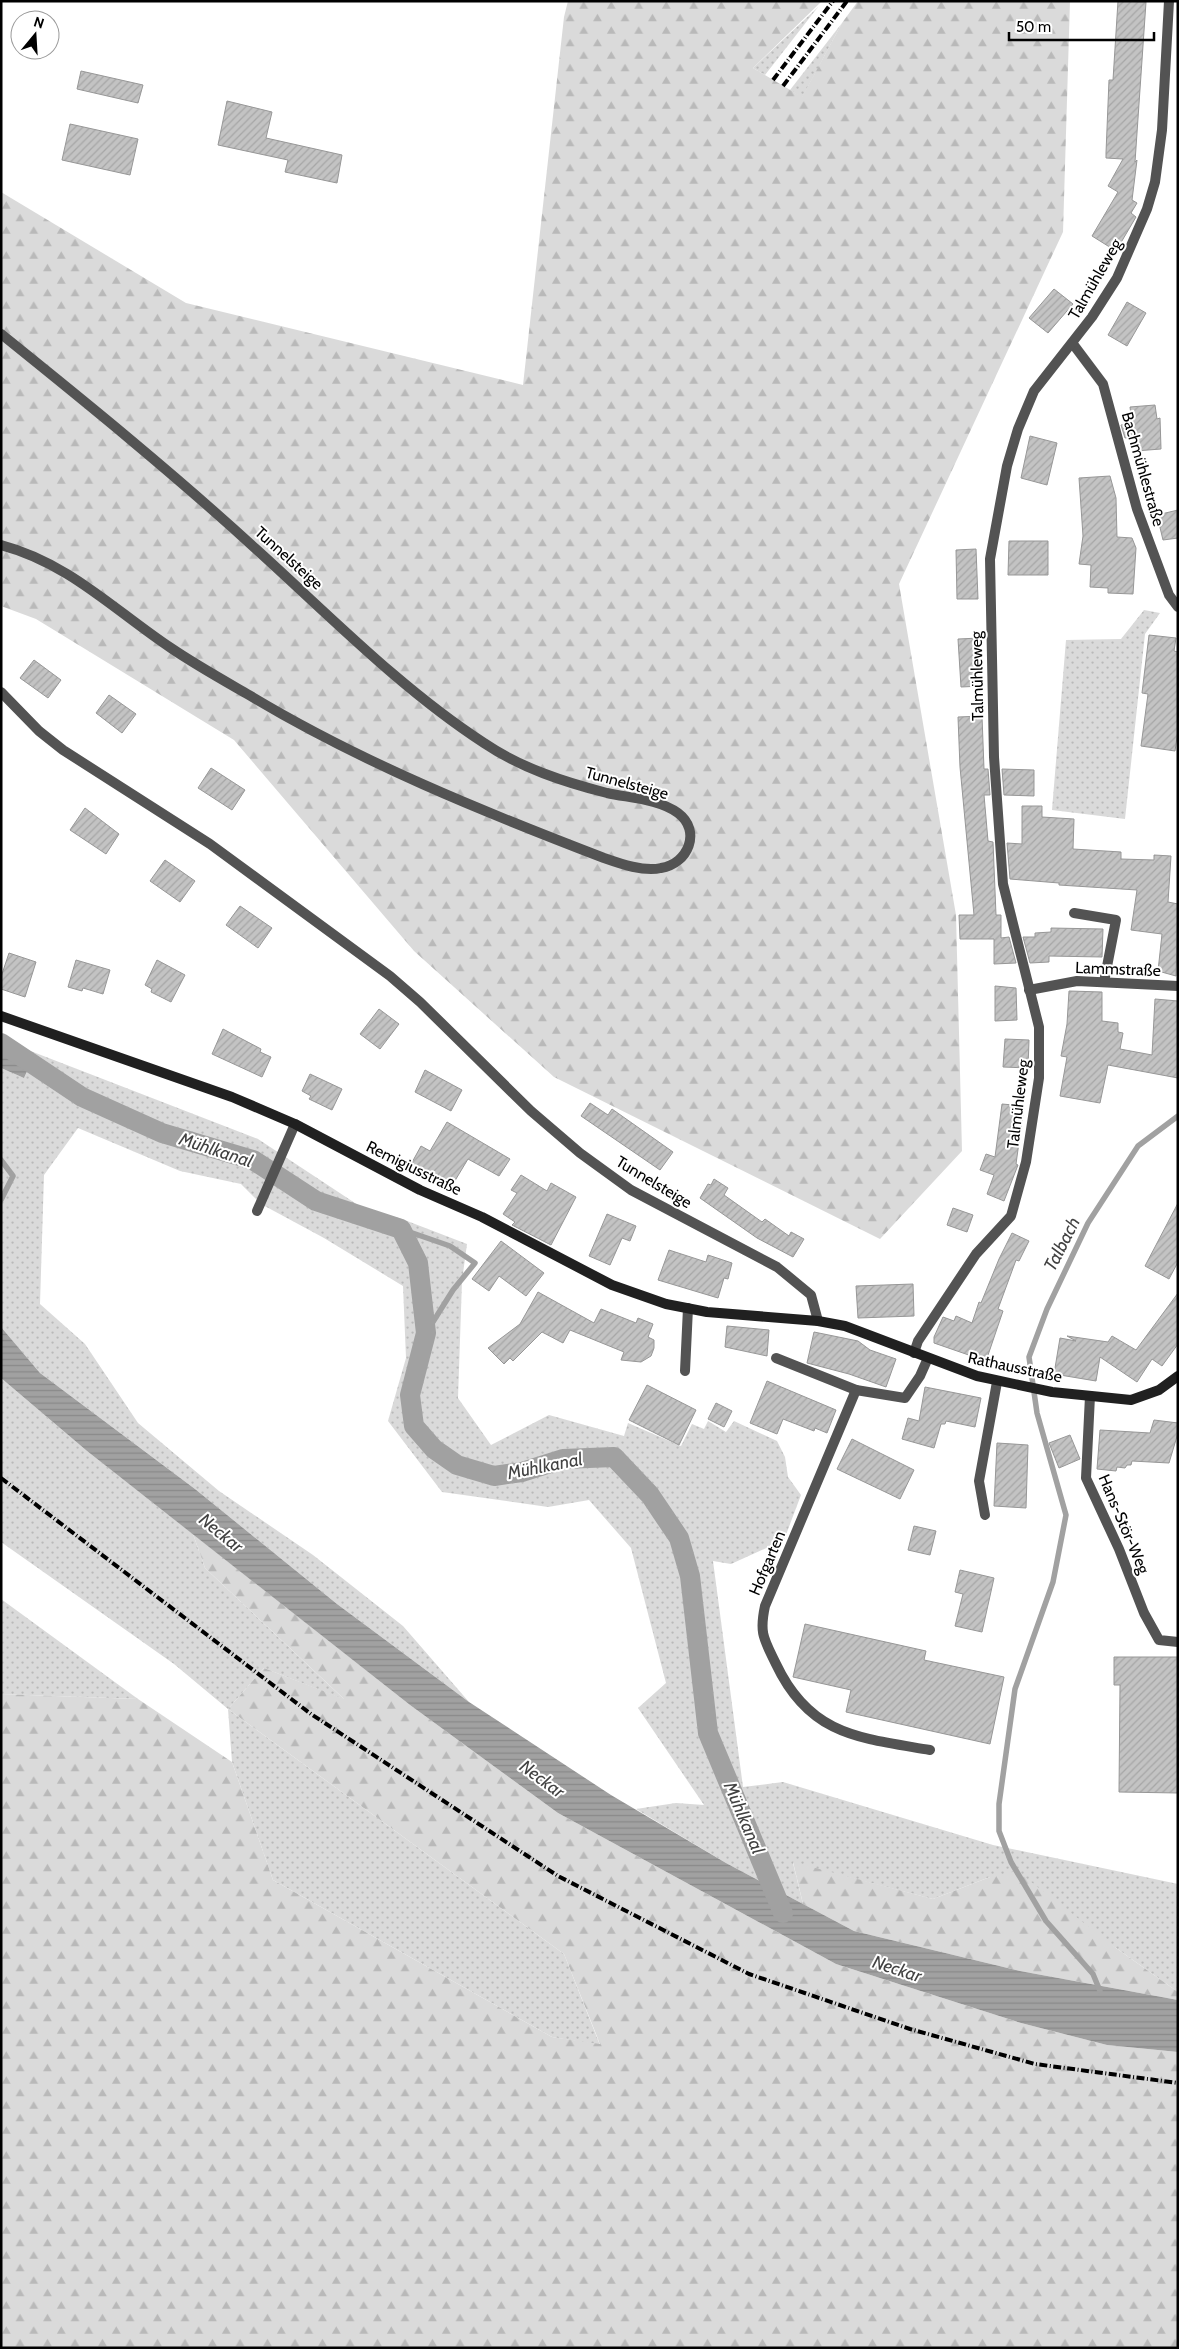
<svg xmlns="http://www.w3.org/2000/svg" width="1179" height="2349" font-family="Cabin,sans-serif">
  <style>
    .grass { fill: url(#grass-dots) }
    .forest { fill: url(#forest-firs) }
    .water { fill: url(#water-rules) }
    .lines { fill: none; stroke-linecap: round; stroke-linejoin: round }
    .stream { stroke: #a1a1a1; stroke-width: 5.5 }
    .canal { stroke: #a1a1a1; stroke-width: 20 }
    .building { fill: url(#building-hatch); stroke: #979797 }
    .service { stroke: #535353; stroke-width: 10 }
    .minor { stroke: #535353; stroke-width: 10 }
    .tertiary { stroke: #535353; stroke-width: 10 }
    .secondary { stroke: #202020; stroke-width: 10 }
    .rail { stroke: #000; stroke-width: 4; stroke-dasharray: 8 2.5 1 2.5; stroke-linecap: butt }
    .labels { text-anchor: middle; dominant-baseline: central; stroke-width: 4; stroke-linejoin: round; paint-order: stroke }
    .street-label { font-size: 16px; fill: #000; stroke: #fff }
    .water-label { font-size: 18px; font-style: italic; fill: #424242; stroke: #fff }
  </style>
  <defs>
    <pattern id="grass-dots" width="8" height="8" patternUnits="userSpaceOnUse" patternTransform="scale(1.25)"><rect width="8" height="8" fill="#dadada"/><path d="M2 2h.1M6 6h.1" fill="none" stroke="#b9b9b9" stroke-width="1.8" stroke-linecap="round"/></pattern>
    <pattern id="forest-firs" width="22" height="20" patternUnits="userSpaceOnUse" patternTransform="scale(1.25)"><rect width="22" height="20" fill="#dadada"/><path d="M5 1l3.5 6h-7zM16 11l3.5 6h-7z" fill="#b9b9b9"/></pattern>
    <pattern id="water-rules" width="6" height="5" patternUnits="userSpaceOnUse" patternTransform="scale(1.25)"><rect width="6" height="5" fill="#a1a1a1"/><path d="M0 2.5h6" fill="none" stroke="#898989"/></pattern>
    <pattern id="building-hatch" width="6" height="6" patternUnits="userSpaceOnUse" patternTransform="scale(1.25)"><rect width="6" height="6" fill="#c3c3c3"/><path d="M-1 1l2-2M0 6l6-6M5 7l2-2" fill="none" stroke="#a6a6a6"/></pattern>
  </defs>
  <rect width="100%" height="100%" fill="#fff"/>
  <g class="grass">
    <polygon points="818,7 765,75 753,68"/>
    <polygon points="842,23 802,98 790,90"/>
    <polygon points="1144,610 1160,613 1145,634 1125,819 1052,810 1066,640 1121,639"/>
    <polygon points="28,1050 258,1139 361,1207 402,1219 467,1244 462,1281 458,1398 491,1445 549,1415 624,1436 628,1423 681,1446 692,1424 704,1429 708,1421 726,1432 734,1421 777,1441 785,1457 788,1477 801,1495 784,1540 731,1564 713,1561 743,1787 783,1782 993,1845 1178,1884 1178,1992 1116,1948 990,1877 933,1899 793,1863 803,1904 726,1863 636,1809 676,1803 704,1805 638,1708 666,1683 631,1548 589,1500 548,1507 442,1492 388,1421 406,1358 403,1286 324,1238 261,1204 241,1184 180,1171 78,1128 44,1175 40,1304 85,1344 138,1423 219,1491 313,1555 403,1626 469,1702 337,1604 195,1489 40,1373 1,1327 1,1068 24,1078 31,1064"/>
    <polygon points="1,1378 87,1451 193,1534 205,1568 345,1700 264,1668 228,1709 564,1954 600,2045 552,2037 273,1880 232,1762 228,1709 174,1664 1,1542"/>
    <polygon points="1,1599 138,1699 1,1694"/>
  </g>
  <g class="forest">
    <polygon points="568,1 822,1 753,68 802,97 842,23 858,1 1070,1 1063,232 899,584 956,915 962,1151 880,1239 554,1077 414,951 234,740 36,619 1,606 1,192 186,303 523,385 564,17"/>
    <polygon points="193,1534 410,1705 558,1813 836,1964 1021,2023 1107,2045 1178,2052 1178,2348 1,2348 1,1694 138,1699 232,1762 273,1880 552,2037 600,2044 564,1954 228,1709 264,1668 344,1699 205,1568"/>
    <polygon points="793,1862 933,1899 990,1877 1017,1871 1116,1948 1178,1992 1178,2000 1020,1971 854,1931 803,1904"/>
  </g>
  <g class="water">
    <polygon points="1,1039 28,1050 31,1063 24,1078 1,1068"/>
    <polygon points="1,1327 40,1373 195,1489 337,1604 469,1702 611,1795 726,1863 854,1931 1020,1971 1178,2000 1178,2052 1107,2045 1021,2023 836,1964 558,1813 410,1705 87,1451 1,1378"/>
  </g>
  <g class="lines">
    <g class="stream">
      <polyline points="1,1160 13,1176 1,1200"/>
      <polyline points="401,1229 450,1246 475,1263 453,1290 426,1333"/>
      <polyline points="1100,1991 1093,1974 1046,1921 1011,1862 999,1831 999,1804 1015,1689 1053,1582 1066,1515 1037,1413 1029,1357 1047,1309 1088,1223 1138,1146 1178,1116"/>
    </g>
    <polyline class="canal" points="1,1043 82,1097 162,1133 253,1160 316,1201 401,1229 418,1263 426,1333 410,1395 414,1426 434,1449 457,1465 494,1476 522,1472 563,1459 614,1457 650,1495 679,1538 690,1576 708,1733 783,1913"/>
  </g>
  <g class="building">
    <polygon points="1118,1 1146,2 1135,162 1137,160 1132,200 1137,203 1131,213 1136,217 1116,251 1092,236 1118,192 1108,186 1123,159 1106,158 1106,153 1109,80 1113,80"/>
    <polygon points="81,71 143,85 138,103 77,89"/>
    <polygon points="227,101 272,112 266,138 342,155 337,183 285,172 288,160 218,145"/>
    <polygon points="70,124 138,139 130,175 62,160"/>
    <polygon points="1054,289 1073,304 1048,333 1029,318"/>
    <polygon points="1127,302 1146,313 1127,346 1108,335"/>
    <polygon points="1155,405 1157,419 1160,418 1161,449 1135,451 1134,437 1125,438 1121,425 1132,423 1130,407"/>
    <polygon points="1030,436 1057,443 1047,485 1021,478"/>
    <polygon points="1110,476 1116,498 1117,537 1132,538 1136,548 1133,594 1108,593 1108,588 1090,587 1091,565 1079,564 1083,536 1079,478"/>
    <polygon points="1178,510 1178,538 1163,540 1157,515"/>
    <polygon points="1009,541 1048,541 1048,575 1008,575"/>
    <polygon points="976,549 978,599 957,599 956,550"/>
    <polygon points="1149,635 1176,638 1174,651 1178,652 1178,730 1175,751 1141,746 1148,694 1142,693"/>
    <polygon points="980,638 982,686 961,687 958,639"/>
    <polygon points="34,660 61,680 48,698 20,678"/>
    <polygon points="109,695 136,714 122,733 96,713"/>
    <polygon points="982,716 984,769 988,769 990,795 984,795 988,841 993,842 996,915 1001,915 1001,938 1009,937 1016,963 994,964 994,939 960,939 959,915 974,915 960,767 958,717"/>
    <polygon points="211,768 245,790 232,810 198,788"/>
    <polygon points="1002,769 1034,770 1034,796 1004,795"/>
    <polygon points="1022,806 1042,806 1042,817 1074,819 1073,849 1121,852 1121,859 1154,860 1154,855 1171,856 1168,902 1178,904 1176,976 1158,971 1162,934 1131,930 1137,890 1059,885 1059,883 1010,879 1007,843 1022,844"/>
    <polygon points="85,808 119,834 106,854 70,830"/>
    <polygon points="165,860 195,881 180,902 150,881"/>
    <polygon points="240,906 272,928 258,948 226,925"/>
    <polygon points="1051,928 1103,929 1102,957 1049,956 1049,962 1030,963 1023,937 1035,937 1035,933 1051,932"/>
    <polygon points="9,953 36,962 25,997 1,989 1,977"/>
    <polygon points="76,960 110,970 103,994 83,988 82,991 68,987"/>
    <polygon points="157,960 185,975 171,1002 151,992 152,989 145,985"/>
    <polygon points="995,986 1016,988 1017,1020 995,1021"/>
    <polygon points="1069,991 1102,992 1102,1021 1118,1023 1118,1032 1123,1033 1120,1049 1152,1055 1155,999 1178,1001 1178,1078 1108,1065 1100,1103 1060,1096 1067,1057 1061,1056 1067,1024"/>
    <polygon points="379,1009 399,1024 380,1049 360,1034"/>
    <polygon points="223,1029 261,1049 260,1052 271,1057 262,1077 212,1054"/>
    <polygon points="1005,1039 1029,1040 1028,1068 1003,1067"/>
    <polygon points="425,1070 462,1090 451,1111 415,1092"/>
    <polygon points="310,1074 342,1089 332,1110 309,1099 311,1096 302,1091"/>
    <polygon points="590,1103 608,1115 612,1109 673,1152 660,1170 581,1116"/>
    <polygon points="1002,1104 1024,1106 1016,1164 1018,1165 1004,1201 987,1194 994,1175 980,1170 986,1154 995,1157"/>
    <polygon points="447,1122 510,1159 499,1176 468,1159 450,1189 410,1166 421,1146 430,1151"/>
    <polygon points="521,1175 547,1191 551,1183 576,1197 551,1245 512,1225 515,1222 503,1214 517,1193 511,1190"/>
    <polygon points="714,1179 728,1188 724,1195 762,1222 765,1219 789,1236 791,1232 804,1239 793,1257 757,1238 700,1198 708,1184 711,1185"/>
    <polygon points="1178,1203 1178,1262 1169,1279 1145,1266"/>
    <polygon points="953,1208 973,1215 967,1232 947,1225"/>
    <polygon points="607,1214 636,1226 630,1241 622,1238 610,1265 589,1256"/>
    <polygon points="1012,1233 1029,1241 1019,1261 1016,1260 998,1309 1003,1311 986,1361 934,1343 934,1337 943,1317 954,1321 956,1316 972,1323 979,1302 981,1303 999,1259"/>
    <polygon points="501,1241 544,1273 526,1296 499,1276 489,1291 472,1279"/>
    <polygon points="669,1250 706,1262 708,1255 732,1263 728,1279 724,1278 718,1298 658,1280"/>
    <polygon points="913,1284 914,1316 858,1318 856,1286"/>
    <polygon points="538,1292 594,1323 601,1309 636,1323 638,1318 653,1324 648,1337 654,1340 654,1348 651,1356 641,1362 621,1360 624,1352 570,1330 563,1343 542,1332 513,1361 510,1358 504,1364 488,1348 520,1324"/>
    <polygon points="1178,1293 1178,1344 1162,1366 1152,1359 1137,1382 1100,1357 1096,1381 1054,1374 1060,1338 1076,1341 1067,1336 1108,1342 1112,1336 1136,1350"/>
    <polygon points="727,1326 769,1330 767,1356 725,1347"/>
    <polygon points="814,1332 858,1341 870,1350 896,1359 886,1387 849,1374 807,1363"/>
    <polygon points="767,1381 836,1410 827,1433 815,1428 814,1431 783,1419 777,1434 750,1423"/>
    <polygon points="647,1385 696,1410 679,1445 629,1420"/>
    <polygon points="925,1387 981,1398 975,1427 946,1421 945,1424 941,1424 934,1448 902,1439 908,1418 919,1421"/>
    <polygon points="716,1403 732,1411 724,1427 708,1419"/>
    <polygon points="1154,1420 1178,1423 1178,1433 1169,1463 1132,1461 1131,1465 1127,1465 1125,1468 1117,1467 1116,1471 1097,1469 1100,1430 1150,1433"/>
    <polygon points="1070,1435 1080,1459 1059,1468 1049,1443"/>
    <polygon points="852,1439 914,1470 900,1499 837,1469"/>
    <polygon points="997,1443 1028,1445 1026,1508 994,1506"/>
    <polygon points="914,1526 936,1531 930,1555 908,1550"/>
    <polygon points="960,1570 994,1578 982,1632 955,1626 963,1594 955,1592"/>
    <polygon points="805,1624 926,1651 924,1660 1004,1677 990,1744 846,1712 851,1690 793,1677"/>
    <polygon points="1114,1657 1178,1657 1178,1793 1119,1792 1120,1685 1114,1685"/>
  </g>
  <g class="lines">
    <g class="service">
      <polyline points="1074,913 1116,920 1104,982"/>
      <polyline points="257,1211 295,1124"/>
      <polyline points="776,1358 856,1390"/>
      <polyline points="685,1371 688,1308"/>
      <polyline points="985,1515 979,1481 997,1382"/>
    </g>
    <g class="minor">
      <polyline points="1073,344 1103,384 1137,509 1169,595 1178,607"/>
      <polyline points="1029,990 1077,981 1178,986"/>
      <polyline points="914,1353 918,1341 976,1254 1011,1216 1026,1162 1039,1078 1039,1027 1003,884 994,757 990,559 1007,466 1018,429 1034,391 1092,317 1117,278 1147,209 1155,182 1162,130 1169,1"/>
      <path d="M928,1358L920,1376L905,1398L856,1390L765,1606C759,1634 764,1639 776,1664C810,1736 860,1738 930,1750"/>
      <polyline points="1090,1396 1086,1478 1119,1549 1144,1613 1159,1640 1178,1642"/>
    </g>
    <g class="tertiary">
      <path d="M1,334C88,404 174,474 256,549C329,615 401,689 484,743C521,768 564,782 607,793C629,798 659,799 678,813C702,831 688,864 661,868C644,872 621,864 604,858C484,812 360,762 249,695C223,680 196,665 171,648C114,610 69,563 1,545"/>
      <polyline points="1,692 39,731 63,750 210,844 390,976 420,1002 531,1111 580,1153 631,1190 777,1267 811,1295 818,1321"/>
    </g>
    <polyline class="secondary" points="1,1016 232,1097 295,1124 420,1190 482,1217 612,1285 666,1304 707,1312 818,1321 845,1326 977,1376 1052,1392 1131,1400 1159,1390 1178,1376"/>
    <g class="rail">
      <polyline points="773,80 833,1"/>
      <polyline points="783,86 847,1"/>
      <polyline points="1,1478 311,1714 558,1876 749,1974 910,2029 1035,2064 1178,2083"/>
    </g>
  </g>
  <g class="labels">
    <g class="street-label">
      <text transform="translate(1095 279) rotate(-60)">Talmühleweg</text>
      <text transform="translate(1143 469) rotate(74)">Bachmühlestraße</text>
      <text transform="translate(289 558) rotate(42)">Tunnelsteige</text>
      <text transform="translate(977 676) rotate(-91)">Talmühleweg</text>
      <text transform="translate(627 783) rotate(15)">Tunnelsteige</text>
      <text transform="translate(1118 969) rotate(2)">Lammstraße</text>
      <text transform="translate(1018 1104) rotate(-83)">Talmühleweg</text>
      <text transform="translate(414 1168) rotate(26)">Remigiusstraße</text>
      <text transform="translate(654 1182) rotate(31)">Tunnelsteige</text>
      <text transform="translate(1015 1367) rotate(12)">Rathausstraße</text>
      <text transform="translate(1124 1524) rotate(67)">Hans-Stör-Weg</text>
      <text transform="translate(767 1563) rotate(-67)">Hofgarten</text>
    </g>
    <g class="water-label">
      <text transform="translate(216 1150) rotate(18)">Mühlkanal</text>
      <text transform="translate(1062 1244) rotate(-63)">Talbach</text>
      <text transform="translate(545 1466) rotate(-11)">Mühlkanal</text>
      <text transform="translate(221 1533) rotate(39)">Neckar</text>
      <text transform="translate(542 1779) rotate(36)">Neckar</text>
      <text transform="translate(744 1818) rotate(67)">Mühlkanal</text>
      <text transform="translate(897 1969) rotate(18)">Neckar</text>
    </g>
  </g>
  <rect width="1179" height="2349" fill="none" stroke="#000000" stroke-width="5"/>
  <g transform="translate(35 35) rotate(18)"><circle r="24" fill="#ffffff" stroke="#999999"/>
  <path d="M0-4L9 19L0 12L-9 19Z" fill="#000000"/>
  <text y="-8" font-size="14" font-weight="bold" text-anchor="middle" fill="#000000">N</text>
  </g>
  <path d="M1009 32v8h145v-8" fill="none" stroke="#000000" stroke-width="2.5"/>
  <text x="1016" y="32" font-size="15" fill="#000000" stroke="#ffffff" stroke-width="4" paint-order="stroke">50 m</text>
</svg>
